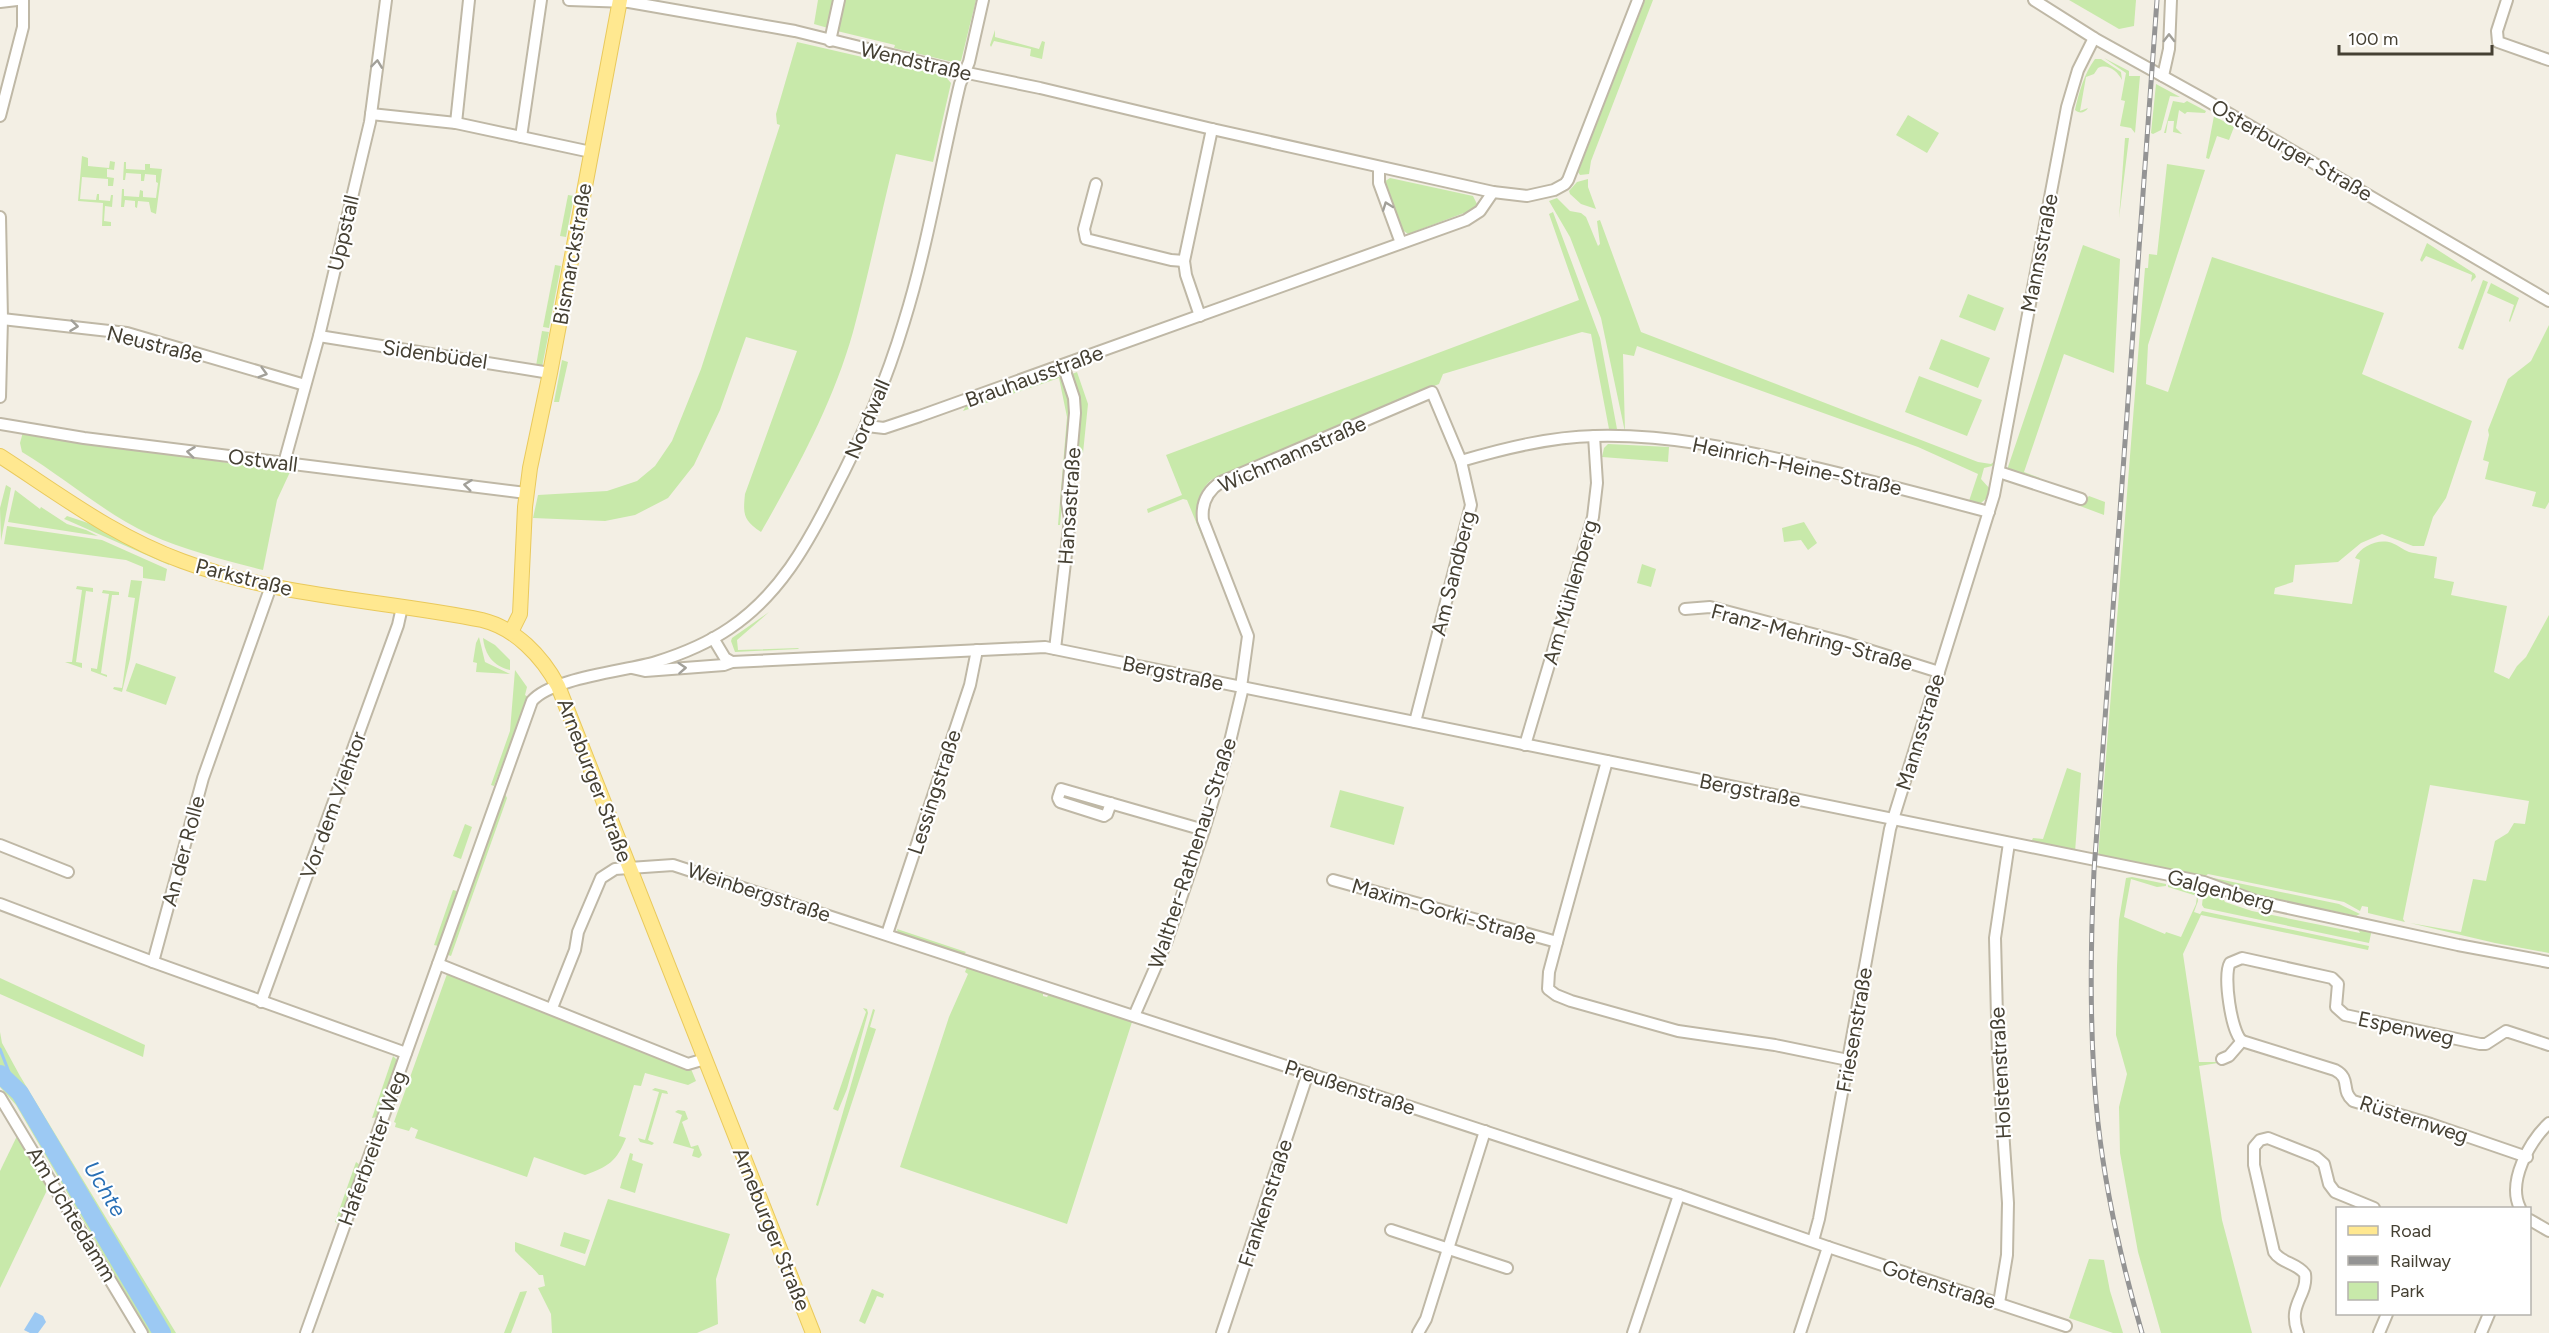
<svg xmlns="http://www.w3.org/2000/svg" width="2549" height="1333" font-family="Figtree,sans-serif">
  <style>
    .green { fill: #c8e9aa }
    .water { fill: #9cc9f3 }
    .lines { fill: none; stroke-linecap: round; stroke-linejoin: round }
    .stream { stroke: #9cc9f3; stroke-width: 3 }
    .river { stroke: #9cc9f3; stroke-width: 18 }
    .minor-casing { stroke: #bfb8a6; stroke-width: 14 }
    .major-casing { stroke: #e9c95c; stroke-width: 16 }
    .minor { stroke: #fff; stroke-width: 10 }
    .major { stroke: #ffe890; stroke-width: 14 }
    .rail-casing { stroke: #949494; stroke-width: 5 }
    .rail { stroke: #fff; stroke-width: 3; stroke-dasharray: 9; stroke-linecap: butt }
    .oneway { stroke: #a2a099 }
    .labels { text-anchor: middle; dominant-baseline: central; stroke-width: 4.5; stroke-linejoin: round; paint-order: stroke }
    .street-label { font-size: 21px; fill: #454033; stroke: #fff }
    .water-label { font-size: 22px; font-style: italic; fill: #286fb5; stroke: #fff }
  </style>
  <rect width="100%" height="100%" fill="#f3efe4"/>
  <g class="green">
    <polygon points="818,0 836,0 828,28 814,24"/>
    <polygon points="844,0 976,0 961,61 953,62 894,48 895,45 837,31"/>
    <polygon points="1645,0 1653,0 1591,161 1589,174 1580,175 1578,172"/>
    <polygon points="2069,0 2136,0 2134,26 2119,29"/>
    <polygon points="995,30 995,37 1039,49 1042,41 1045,42 1042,59 1030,56 1031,49 994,41 991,47 990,45"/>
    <path d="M797,42L945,76L951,83L933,162L896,154C881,213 869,273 853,332C833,403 797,469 761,532C743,520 743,514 745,494L797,351L746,337L720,410L694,465L668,498L635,515L605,521L533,518L538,495L607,491L637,481L655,466L672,441L701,369L780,125L777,124L776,114Z"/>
    <polygon points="2104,58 2129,71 2129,76 2140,76 2135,133 2131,128 2120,126 2125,101 2121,100 2126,73"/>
    <path d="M2095,59H2101L2121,72L2122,80C2118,72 2108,63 2098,68L2094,74L2086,77L2080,111L2088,108C2085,113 2079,114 2075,110C2079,92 2084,74 2095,59Z"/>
    <polygon points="2156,84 2180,97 2170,96 2161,130 2153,134 2151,133"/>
    <polygon points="2173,101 2184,103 2187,101 2206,111 2205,113 2187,112 2185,114 2179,110 2176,128 2182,134 2173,132 2174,121 2168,121 2166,133 2164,133"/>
    <polygon points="1908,115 1939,133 1927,153 1896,135"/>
    <polygon points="2214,116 2234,127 2229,140 2217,136 2209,159 2206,158"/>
    <polygon points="2125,138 2129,138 2119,218"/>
    <polygon points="82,156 88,158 88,166 109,168 110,161 115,162 114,170 107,169 107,177 114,178 113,186 108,186 108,179 82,177 80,199 96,200 97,194 99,194 99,200 110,201 111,195 113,195 112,207 105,206 104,221 111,222 111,226 102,226 103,203 78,201"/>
    <polygon points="124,162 126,162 126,169 145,170 145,164 150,164 150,168 162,169 156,214 151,212 149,202 138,201 137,208 135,207 135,201 125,200 124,207 121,207 122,189 124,189 124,196 139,197 140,190 143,191 143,197 156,198 158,183 156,182 156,175 145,174 144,181 141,181 141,174 126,173 125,180 123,180"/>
    <path d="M2167,164L2205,170L2148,345L2146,384L2168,392L2212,257L2384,313L2362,374L2472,421L2446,498L2433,517L2424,546H2413L2382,534L2361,543L2338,562L2295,565L2293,582L2275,588L2274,594L2352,604L2360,560L2355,558C2361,546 2379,538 2392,543C2398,545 2403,550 2409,552C2417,554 2428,555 2437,557L2434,578L2454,582L2451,595L2507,606L2494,672L2509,679L2517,666L2526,657L2549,615V953L2495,943L2410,923L2461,932L2473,879L2486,881L2495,841L2508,833L2514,823L2525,824L2529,801L2430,785L2403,919L2405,922L2368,913V907L2362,906L2360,911L2344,902L2208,874L2203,878L2098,857L2145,268H2148L2149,254L2157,255Z"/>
    <polygon points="1390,178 1473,196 1477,204 1472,210 1408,234 1401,229 1384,182"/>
    <polygon points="1588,179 1588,187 1596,209 1581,204 1570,194 1569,191 1577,182"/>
    <polygon points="568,195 574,196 566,237 560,236"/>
    <polygon points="1557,198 1570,211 1581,213 1586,217 1598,246 1600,244 1597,221 1600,220 1641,332 1978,462 1991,464 1996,460 1992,466 1984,468 1981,479 1990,489 1988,497 1981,503 1969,501 1978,474 1918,447 1637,346 1634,356 1623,354 1625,432 1601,318 1570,237 1549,201"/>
    <path d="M1553,212L1600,338L1617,429H1609L1591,334L1582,332L1443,374L1439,384L1211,480C1192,498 1196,517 1205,538L1203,539L1187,500L1183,499L1148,513L1147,509L1182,495L1166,455L1579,300L1549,214Z"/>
    <polygon points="2427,243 2475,274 2476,277 2471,282 2472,275 2426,256 2422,262 2420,260"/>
    <polygon points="2083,245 2120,259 2114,373 2064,354 2024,472 2040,478 2039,480 2008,470 2008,467"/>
    <polygon points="555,265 561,266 549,328 543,327"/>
    <polygon points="2483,280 2488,282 2463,350 2458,348"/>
    <polygon points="2491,283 2519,298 2510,322 2509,321 2514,305 2487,293"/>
    <polygon points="1968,294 2004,308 1995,331 1959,317"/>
    <polygon points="2549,325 2549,502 2545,509 2532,506 2536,492 2485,479 2489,462 2483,460 2489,435 2488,430 2508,379 2531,361"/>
    <polygon points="542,331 549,332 542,367 536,366"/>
    <polygon points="1941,339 1990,358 1978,388 1929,369"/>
    <polygon points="562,360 568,362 559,402 554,402"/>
    <polygon points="1077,372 1088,404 1083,453 1077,452 1080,416 1072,374"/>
    <polygon points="1053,375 1062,378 1069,398 1071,414 1060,525 1058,525 1067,417 1059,378 963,411 966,406"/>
    <polygon points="1919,376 1982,400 1967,436 1905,412"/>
    <path d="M23,432L290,472L277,500L263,570C225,560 186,551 149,534C104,513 65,478 22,452L20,443Z"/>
    <polygon points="1608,444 1669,447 1668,462 1602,457 1604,448"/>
    <polygon points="6,485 11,488 1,541 0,508"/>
    <polygon points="15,490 40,509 41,507 67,524 86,530 98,536 8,522"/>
    <polygon points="2048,490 2084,501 2089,496 2105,502 2104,515 2048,494"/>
    <polygon points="67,516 88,523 170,563 169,565 69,521 64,519"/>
    <polygon points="1804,522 1817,543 1808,550 1801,540 1784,542 1782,528"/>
    <polygon points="7,526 102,540 167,569 165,581 143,578 143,567 126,560 4,544"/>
    <polygon points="1642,564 1656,569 1651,587 1637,583"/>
    <polygon points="131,580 142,581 130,659 122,692 113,689 114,687 122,688 135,598 128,597"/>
    <polygon points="77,586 93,588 93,592 86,591 76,662 82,663 82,668 65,662 72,662 82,590 76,589"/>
    <polygon points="103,590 119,592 119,595 112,595 101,673 107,675 107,677 91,671 91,668 97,669 109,594 102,593"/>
    <polygon points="769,612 737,640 738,650 799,648 798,649 735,652 731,641 732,638"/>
    <polygon points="479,637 485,662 510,674 476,672 477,663 473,662 476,643"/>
    <path d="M483,638L495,645L510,660V670C493,666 485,655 483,638Z"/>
    <polygon points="136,663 176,677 166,705 126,691"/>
    <polygon points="515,670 527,687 525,695 528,697 494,786 491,785 510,731"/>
    <polygon points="2067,768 2081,773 2075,852 2031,842 2033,838 2043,839"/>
    <polygon points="1340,790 1404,807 1394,845 1330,827"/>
    <polygon points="505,794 507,798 451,956 448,955"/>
    <polygon points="465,824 472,827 461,859 453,856"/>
    <polygon points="2132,877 2166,884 2166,886 2157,887 2131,879 2124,917 2165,934 2166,932 2181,937 2196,904 2197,896 2168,887 2168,885 2191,890 2197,894 2198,901 2194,912 2200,914 2202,911 2369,946 2368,950 2201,915 2183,954 2199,1062 2224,1062 2199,1066 2222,1220 2252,1333 2161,1333 2138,1252 2120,1153 2119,1107 2127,1074 2116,1035 2117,966 2119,920 2126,878"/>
    <polygon points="2209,877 2339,904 2360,914 2356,916 2256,895 2207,878"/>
    <polygon points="2204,887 2220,892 2225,902 2252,911 2360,933 2356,925 2372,929 2369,943 2204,908 2202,905"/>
    <polygon points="453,890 457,891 438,946 434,945"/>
    <polygon points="897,929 966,952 964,954 898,933"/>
    <polygon points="967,967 1043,993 1043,996 1047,997 1049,994 1132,1022 1067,1224 900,1167 949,1017 968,974 965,972"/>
    <path d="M447,974L691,1069L696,1081L688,1085L645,1073L641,1086L634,1085L619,1136L626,1138C617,1161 608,1167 585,1175L534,1157L527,1177L415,1138L418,1130L411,1127L409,1131L395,1127L396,1123L394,1122Z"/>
    <polygon points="0,978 145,1045 143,1057 0,994"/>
    <polygon points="863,1008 867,1009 868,1013 847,1089 838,1111 833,1109 866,1012"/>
    <polygon points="873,1009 875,1010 870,1027 876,1029 818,1206 816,1205"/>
    <polygon points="0,1032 2,1043 20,1076 176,1333 149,1333 16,1105 0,1087"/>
    <polygon points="393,1056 397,1060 377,1117 372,1118"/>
    <polygon points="655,1088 667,1091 668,1094 662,1093 648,1140 654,1143 652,1145 640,1142 638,1138 645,1140 659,1092 652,1090"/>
    <polygon points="678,1110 685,1111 688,1119 682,1122 691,1147 698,1145 702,1155 699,1158 692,1156 694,1149 673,1143 682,1115 675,1112"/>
    <polygon points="18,1134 49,1186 0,1288 0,1171"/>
    <polygon points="630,1153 633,1154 632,1160 643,1164 635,1193 620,1188"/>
    <polygon points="356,1162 360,1165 339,1223 335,1222"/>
    <path d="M608,1199L730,1234L716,1279L718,1324L697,1333H552L551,1314L538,1288L545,1286L543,1275H539C531,1265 523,1260 515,1251V1242L585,1266Z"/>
    <polygon points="564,1232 590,1240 585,1254 560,1246"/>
    <polygon points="2089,1259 2104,1260 2110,1291 2123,1333 2113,1333 2069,1318"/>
    <polygon points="872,1289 884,1294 883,1298 877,1296 865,1324 859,1321"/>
    <polygon points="527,1291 511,1333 504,1333 520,1292"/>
  </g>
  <polygon class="water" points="35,1312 43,1316 46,1322 38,1333 30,1333 24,1330"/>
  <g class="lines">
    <polyline class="stream" points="0,1049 14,1085"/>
    <polyline class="river" points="0,1074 20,1093 162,1333"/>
    <defs>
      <g id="minor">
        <polyline points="569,0 629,2 795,31 953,70 1040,88 1212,129 1493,192 1527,196 1554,190 1565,184 1568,180 1638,0"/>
        <polyline points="2034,0 2094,38 2204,99 2549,301"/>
        <polyline points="2507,0 2497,31 2498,42 2549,60"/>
        <polyline points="0,2 17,0"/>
        <polyline points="830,41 839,0"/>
        <polyline points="2163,76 2169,49 2171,0"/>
        <polyline points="371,114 456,123 591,152"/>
        <polyline points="0,116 23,27 23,0"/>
        <polyline points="456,123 469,0"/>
        <polyline points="521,137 541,0"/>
        <polyline points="1379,167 1379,183 1401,243"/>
        <polyline points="1096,184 1084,229 1086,239 1171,260 1184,261"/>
        <polyline points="0,217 2,319 0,397"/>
        <polyline points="1200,316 1186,275 1184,261 1212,129"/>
        <polyline points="2,319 127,333 305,385"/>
        <polyline points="319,336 550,373"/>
        <polyline points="0,424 84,438 526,493"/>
        <polyline points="867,426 884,428 920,416 1466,220 1480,211 1493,192"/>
        <path d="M1461,461C1505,448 1550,437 1595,436C1667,434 1738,449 1808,466C1869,480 1929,496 1989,512"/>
        <polyline points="284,463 319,336 370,122 386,0"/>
        <polyline points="1999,472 2081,499"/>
        <polyline points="1685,609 1710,607 1843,642 1939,672"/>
        <polyline points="713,638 725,658 732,662"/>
        <polyline points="1055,649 1070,519 1067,503 1075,413 1074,398 1063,365"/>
        <polyline points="632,668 645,671 724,665 732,662 1045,647 2204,882 2256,901 2458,945 2549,962"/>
        <path d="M1241,687L1248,636L1203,520C1201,503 1207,491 1221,482L1432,392L1461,461L1471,505L1415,722"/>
        <polyline points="1525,745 1593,517 1597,483 1594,436"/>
        <polyline points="1111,803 1107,814 1104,816 1060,802 1058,798 1061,789 1204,830"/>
        <polyline points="0,845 68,872"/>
        <polyline points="1333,880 1557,942 1549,972 1548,989 1556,995 1571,1001 1678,1031 1775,1045 1848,1060"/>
        <polyline points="0,904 153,962 406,1053"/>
        <polyline points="887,934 970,685 977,650"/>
        <polyline points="1557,942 1607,761"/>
        <polyline points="153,962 203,778 271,586"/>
        <polyline points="438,964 688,1064 705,1059"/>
        <polyline points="261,1002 398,625 402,607"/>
        <polyline points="552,1008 575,950 578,932 601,878 615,869 673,865 1679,1195 1828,1247 2066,1326"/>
        <polyline points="1134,1016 1166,943 1204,830 1227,754 1243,687"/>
        <path d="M2242,1041C2231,1032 2223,975 2230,963L2242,958L2332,978L2338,984L2336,1007L2345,1015L2480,1044H2486L2506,1031L2549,1045"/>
        <path d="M2222,1059L2229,1056L2242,1041L2335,1070C2352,1079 2340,1090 2353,1101L2431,1124L2527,1157"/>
        <polyline points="0,1097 142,1333"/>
        <path d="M2520,1208C2507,1182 2529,1142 2549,1123"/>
        <polyline points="2530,1220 2549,1231"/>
        <polyline points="1391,1230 1507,1268"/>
        <polyline points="1813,1241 1819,1219 1890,829 1994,495 2067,107 2078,70 2094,38"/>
        <polyline points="1999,1303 2007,1255 2008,1203 1998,1056 1995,938 2009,843"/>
        <path d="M306,1333L532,701C551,678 626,671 656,662C682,654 708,643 730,628C779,595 807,545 833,493C862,438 886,382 904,322C928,245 941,163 960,84L969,62L983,0"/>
        <polyline points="1222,1333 1308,1073"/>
        <polyline points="1418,1333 1426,1319 1485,1131"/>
        <polyline points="1633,1333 1679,1195"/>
        <polyline points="1800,1333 1828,1247"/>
        <path d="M2298,1333C2287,1304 2308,1296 2305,1274C2297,1263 2281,1263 2274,1252L2254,1165V1147L2260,1140L2268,1138L2316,1157L2324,1164L2329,1184L2335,1192L2374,1208"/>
        <polyline points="2379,1333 2387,1314"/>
        <polyline points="2481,1333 2489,1314"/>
      </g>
      <g id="major">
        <path d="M0,456C59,494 115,537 182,561C278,597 382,600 482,620C515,628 542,656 558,686L813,1333"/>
        <polyline points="511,632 520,614 525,507 530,468 550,373 620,0"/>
      </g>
    </defs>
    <use href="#minor" class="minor-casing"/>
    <use href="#major" class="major-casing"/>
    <use href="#minor" class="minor"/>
    <use href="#major" class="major"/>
    <defs>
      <path id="rail" d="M2142,1333C2122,1264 2106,1194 2098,1123C2089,1039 2090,955 2094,871L2157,0"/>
    </defs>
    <use href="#rail" class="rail-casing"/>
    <use href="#rail" class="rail"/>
  </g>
  <defs><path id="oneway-chevron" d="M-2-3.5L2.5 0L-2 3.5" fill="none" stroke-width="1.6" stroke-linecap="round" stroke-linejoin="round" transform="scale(1.5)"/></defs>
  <g class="oneway">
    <use href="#oneway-chevron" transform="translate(2169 38) rotate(-90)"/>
    <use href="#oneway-chevron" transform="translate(377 64) rotate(-83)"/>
    <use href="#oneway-chevron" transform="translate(1387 206) rotate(-110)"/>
    <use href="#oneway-chevron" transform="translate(74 326) rotate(7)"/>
    <use href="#oneway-chevron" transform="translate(263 373) rotate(16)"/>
    <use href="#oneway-chevron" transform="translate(191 452) rotate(-173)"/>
    <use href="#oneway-chevron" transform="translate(468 485) rotate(-173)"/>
    <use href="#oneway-chevron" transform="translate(682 668) rotate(-4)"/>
  </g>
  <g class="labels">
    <g class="street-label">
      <text transform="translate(916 61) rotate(13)">Wendstraße</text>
      <text transform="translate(2292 150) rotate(30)">Osterburger Straße</text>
      <text transform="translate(343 233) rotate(-77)">Uppstall</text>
      <text transform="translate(2039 253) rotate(-79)">Mannsstraße</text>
      <text transform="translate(572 254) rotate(-80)">Bismarckstraße</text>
      <text transform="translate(155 344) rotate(14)">Neustraße</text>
      <text transform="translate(435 354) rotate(8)">Sidenbüdel</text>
      <text transform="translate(1034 376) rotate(-20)">Brauhausstraße</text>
      <text transform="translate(867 419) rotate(-67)">Nordwall</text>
      <text transform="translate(1292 454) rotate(-24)">Wichmannstraße</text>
      <text transform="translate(263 460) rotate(7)">Ostwall</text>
      <text transform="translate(1797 466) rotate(12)">Heinrich-Heine-Straße</text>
      <text transform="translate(1069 506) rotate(-86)">Hansastraße</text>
      <text transform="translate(1453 573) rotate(-76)">Am Sandberg</text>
      <text transform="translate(244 577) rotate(14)">Parkstraße</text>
      <text transform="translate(1570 592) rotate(-74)">Am Mühlenberg</text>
      <text transform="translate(1812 637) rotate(15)">Franz-Mehring-Straße</text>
      <text transform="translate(1173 673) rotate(12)">Bergstraße</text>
      <text transform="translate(1920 732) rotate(-73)">Mannsstraße</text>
      <text transform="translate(595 780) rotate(69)">Arneburger Straße</text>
      <text transform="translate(1750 790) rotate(11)">Bergstraße</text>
      <text transform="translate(934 792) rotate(-72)">Lessingstraße</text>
      <text transform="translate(333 805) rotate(-70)">Vor dem Viehtor</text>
      <text transform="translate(183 851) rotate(-75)">An der Rolle</text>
      <text transform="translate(1192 853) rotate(-72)">Walther-Rathenau-Straße</text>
      <text transform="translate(2221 890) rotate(15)">Galgenberg</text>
      <text transform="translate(759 892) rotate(18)">Weinbergstraße</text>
      <text transform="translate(1444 911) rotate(16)">Maxim-Gorki-Straße</text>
      <text transform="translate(2406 1028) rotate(12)">Espenweg</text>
      <text transform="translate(1854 1030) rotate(-80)">Friesenstraße</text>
      <text transform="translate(2000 1073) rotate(-93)">Holstenstraße</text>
      <text transform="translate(1350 1087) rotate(18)">Preußenstraße</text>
      <text transform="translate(2414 1119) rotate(18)">Rüsternweg</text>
      <text transform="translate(372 1148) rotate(-70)">Haferbreiter Weg</text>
      <text transform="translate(1265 1203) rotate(-72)">Frankenstraße</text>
      <text transform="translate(72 1214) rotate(59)">Am Uchtedamm</text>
      <text transform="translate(772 1229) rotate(68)">Arneburger Straße</text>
      <text transform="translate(1939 1284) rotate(18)">Gotenstraße</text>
    </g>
    <g class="water-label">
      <text transform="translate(105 1189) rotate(59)">Uchte</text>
    </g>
  </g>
  <rect x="2336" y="1207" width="195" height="108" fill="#ffffff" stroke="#b5b3ad" stroke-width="1.5"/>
  <rect x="2348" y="1226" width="30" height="9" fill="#ffe890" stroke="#b5b3ad" stroke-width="1.5"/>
  <text x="2390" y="1237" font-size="18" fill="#454033">Road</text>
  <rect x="2348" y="1256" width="30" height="9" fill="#949494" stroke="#b5b3ad" stroke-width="1.5"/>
  <text x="2390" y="1267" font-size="18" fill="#454033">Railway</text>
  <rect x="2348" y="1282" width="30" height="18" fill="#c8e9aa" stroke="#b5b3ad" stroke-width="1.5"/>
  <text x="2390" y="1297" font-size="18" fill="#454033">Park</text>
  <path d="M2339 45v9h153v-9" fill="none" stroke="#454033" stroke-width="3"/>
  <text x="2348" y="45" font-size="18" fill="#454033" stroke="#ffffff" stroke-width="4.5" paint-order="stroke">100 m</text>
</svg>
